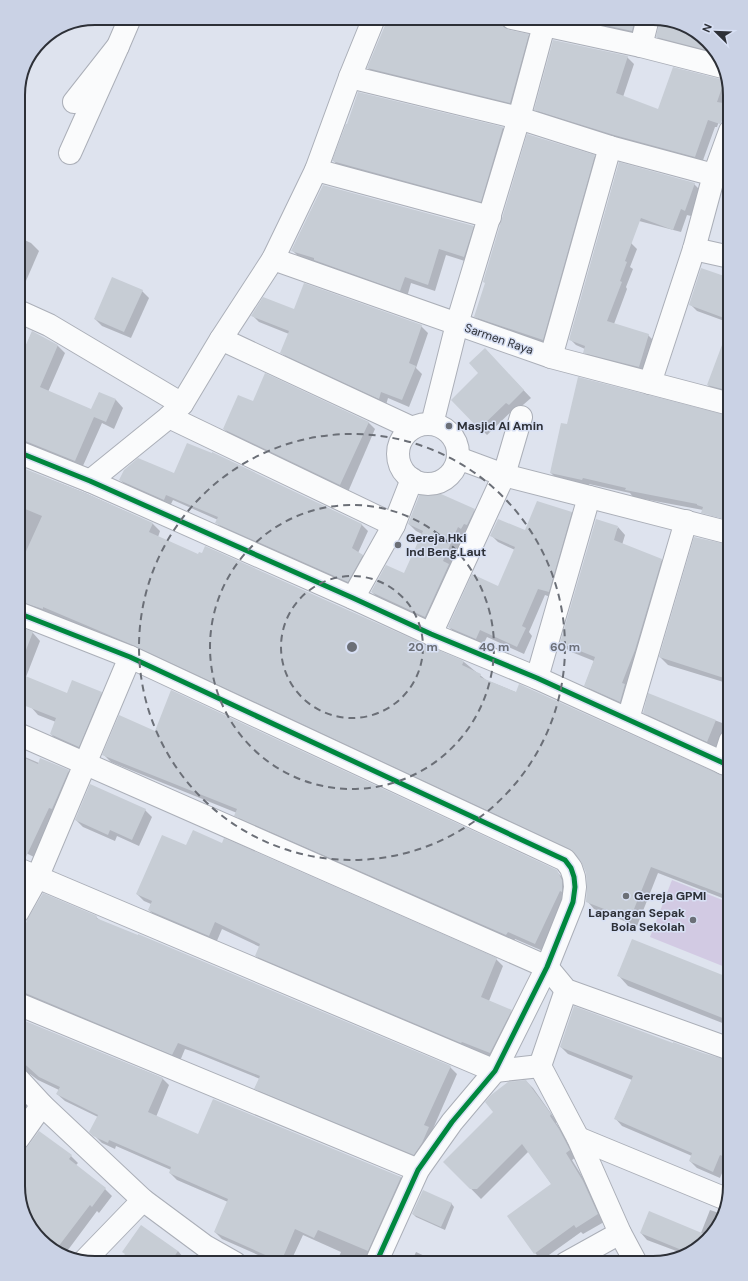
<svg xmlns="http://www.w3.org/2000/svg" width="748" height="1281" font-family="'DM Sans',sans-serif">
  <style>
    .green { fill: #d2cae3 }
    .shadow { fill: #0003 }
    .building { fill: #c7cdd5 }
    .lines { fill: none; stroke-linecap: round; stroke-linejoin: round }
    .minor-casing { stroke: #abafb8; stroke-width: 24 }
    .minor { stroke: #fafbfc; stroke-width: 22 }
    .cycleway-casing { stroke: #d8e0f4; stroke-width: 8 }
    .cycleway { stroke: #00873e; stroke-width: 5 }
    .ring { fill: none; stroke: #6b6f77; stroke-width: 2; stroke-dasharray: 7 5 }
    .poi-dot { fill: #6b6f77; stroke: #d8e0f4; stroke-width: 1.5 }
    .labels { text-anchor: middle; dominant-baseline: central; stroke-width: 3; stroke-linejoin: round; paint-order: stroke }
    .street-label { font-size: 12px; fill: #2d3037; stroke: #d8e0f4 }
    .poi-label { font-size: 12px; font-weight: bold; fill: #2d3037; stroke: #d8e0f4; text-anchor: start }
    .rim { fill: none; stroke: #2d3037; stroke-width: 2 }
    .centre { fill: #6b6f77; stroke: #d8e0f4; stroke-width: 2 }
    .ring-label { font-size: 12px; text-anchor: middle; font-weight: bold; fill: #6b6f77; stroke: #d8e0f4; stroke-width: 3; stroke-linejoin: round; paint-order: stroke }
  </style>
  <rect width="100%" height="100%" fill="#dee3ee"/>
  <polygon class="green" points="672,880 730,903 730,969 650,937"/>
  <g class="shadow">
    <polygon points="387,18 509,18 506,23 507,30 528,35 535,42 517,109 375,75 368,68 387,23"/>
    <polygon points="562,18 645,18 639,38"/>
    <polygon points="661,19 696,31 719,58 664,44 657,37"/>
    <polygon points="627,57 634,64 623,97 658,110 720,80 727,80 730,95 730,109 724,107 717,127 715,127 702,163 542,116 535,109"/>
    <polygon points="503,128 509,135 487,208 340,168 334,161"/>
    <polygon points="594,156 601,163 549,346 482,323 475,316"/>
    <polygon points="619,164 694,184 700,190 691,216 687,215 681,232 620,216 631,243 637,249 630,267 633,269 626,287 627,289 614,324 648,335 654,341 645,373 590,358 584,352 585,349 576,345 570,339"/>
    <polygon points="730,180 730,189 728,188"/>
    <polygon points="473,226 480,233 471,263 446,255 435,291 411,283 407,297 322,267 318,263 299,257 292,250"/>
    <polygon points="18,237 31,243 39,251 19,297"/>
    <polygon points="730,280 730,323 697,311 690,304"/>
    <polygon points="142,291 149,298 131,338 102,326 95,319"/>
    <polygon points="295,310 421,326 428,333 416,368 422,374 409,407 388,398 386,405 288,359 281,352 289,334 259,322 252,315"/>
    <polygon points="730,326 730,395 715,392 708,385"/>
    <polygon points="32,332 58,346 65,353 48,392 92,410 99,393 116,400 123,408 114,429 102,423 82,468 18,449 18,365"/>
    <polygon points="492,357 531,398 516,411 514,409 487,435 452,400 480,373"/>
    <polygon points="253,402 368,422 375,429 348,492 231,436 224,429"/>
    <polygon points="730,417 730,520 710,515 703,510 633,497 630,493 589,484 589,487 558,480 551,473 568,425"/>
    <polygon points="18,467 85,493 153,524 160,531 158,537 199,556 464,662 486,680 730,779 730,901 658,873 637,926 594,909 587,901 588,886 587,873 582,860 578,855 144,653 18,610"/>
    <polygon points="175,474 361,524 368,531 358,553 362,555 369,562 354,588 223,529 217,523 218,520 173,500 170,506 127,486 120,480"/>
    <polygon points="474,510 481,517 468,535 465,533 450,566 432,624 379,599 372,592 405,574 422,534 416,531 409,524"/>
    <polygon points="571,512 578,519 556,599 545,595 529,632 532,636 524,654 487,637 483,645 456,634 449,627 499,587 515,550 498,542 491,535 525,531"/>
    <polygon points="618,527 625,535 622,545 661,560 669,568 628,709 593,693 585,685 594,661 569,651 561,643"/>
    <polygon points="730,551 730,684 668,665 660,657"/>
    <polygon points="18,628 33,633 40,641 26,677 67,694 101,693 109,701 86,754 58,742 51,734 56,722 38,715 31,707 18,701"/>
    <polygon points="649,695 730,726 730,739 723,752 652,720 644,712"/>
    <polygon points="156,732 556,871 564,879 569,888 543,951 515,939 514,942 243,823 236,815 237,813 111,762 104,755"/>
    <polygon points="18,754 39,763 68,771 76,778 36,858 20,850 18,855"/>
    <polygon points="145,810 152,817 139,846 117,836 115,841 83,827 76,820"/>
    <polygon points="187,847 496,959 503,966 489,1001 511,1011 518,1018 497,1060 469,1048 468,1049 263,963 256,956 260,947 222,929 216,943 156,917 149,910 151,904 144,901 137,894"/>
    <polygon points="96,917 101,921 450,1067 457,1074 432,1131 435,1135 421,1161 263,1095 255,1088 260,1079 194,1052 185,1049 180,1061 18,1001 18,928 24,930"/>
    <polygon points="619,976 730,979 730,1026 628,986"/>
    <polygon points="18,1019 162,1078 169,1085 156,1117 198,1135 401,1177 408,1185 372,1263 336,1263 341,1252 303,1235 290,1263 276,1263 222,1239 215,1232 228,1202 177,1180 170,1173 171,1170 116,1146 115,1149 102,1143 91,1132 98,1117 65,1101 57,1094 59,1090 38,1080 30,1074 22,1074 18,1076"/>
    <polygon points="673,1044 726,1062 730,1062 730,1163 727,1161 720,1178 697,1168 690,1161 692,1156 622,1126 615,1118 632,1080 568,1054 561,1047"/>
    <polygon points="526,1081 533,1088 557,1122 556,1123 566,1137 576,1157 572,1160 590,1189 604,1222 583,1234 581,1232 542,1260 535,1253 552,1185 529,1151 481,1199 445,1162"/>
    <polygon points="18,1108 29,1118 18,1134"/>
    <polygon points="18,1152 71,1156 78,1163 75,1166 105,1189 112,1196 99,1213 97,1211 65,1254 52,1250 26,1220 18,1186"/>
    <polygon points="451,1203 454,1207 445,1230 416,1217 413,1214"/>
    <polygon points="710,1210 722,1214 717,1229 687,1255 647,1240 641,1233 701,1233"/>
    <polygon points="178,1251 188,1263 119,1263"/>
    <polygon points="416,1252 440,1263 411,1263"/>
  </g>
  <g class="building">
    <polygon points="386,18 500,18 500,22 504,27 509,30 529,34 510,103 367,68 386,23"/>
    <polygon points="572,18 635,18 632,31"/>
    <polygon points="660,19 696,31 714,52 656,37"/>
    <polygon points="553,40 628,56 616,93 658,109 673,67 720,79 725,79 717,102 730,104 730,119 722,121 720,124 708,120 695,157 614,135 534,110"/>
    <polygon points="358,92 503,127 481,202 332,161 346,124 347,124"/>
    <polygon points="527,134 595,155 543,340 474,317 485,283 483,282"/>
    <polygon points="619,162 695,183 685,211 681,209 673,230 641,218 625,261 627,262 620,281 622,282 607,321 649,334 639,367 583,353 585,346 569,340"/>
    <polygon points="323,185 474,226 464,257 439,249 428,285 405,277 400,291 314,260 314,258 291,251"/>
    <polygon points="701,268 730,278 730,303 724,318 689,305"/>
    <polygon points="112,277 143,290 124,332 94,319"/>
    <polygon points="304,283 422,325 409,363 416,366 402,400 381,392 379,399 280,353 289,331 251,316 263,297 294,309"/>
    <polygon points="728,329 730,329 730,391 707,385"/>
    <polygon points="32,331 58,345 40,387 91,409 99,392 116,399 106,422 94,417 75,461 23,440 18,440 18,363"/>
    <polygon points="485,348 524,390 509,405 506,403 479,429 451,400 478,373 469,363"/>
    <polygon points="265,373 369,422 340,485 223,429 238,395 253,401"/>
    <polygon points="578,377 730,416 730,520 701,513 703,507 697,505 697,504 625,490 626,488 583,478 582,480 550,473 561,423 567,424"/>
    <polygon points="187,443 212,453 212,452 362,524 352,548 363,555 348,582 215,523 218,517 166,495 164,500 119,480 124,470 138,458 174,473"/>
    <polygon points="18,466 85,493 153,523 149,532 198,554 199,552 202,553 205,546 426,645 464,661 462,665 481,674 480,677 516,692 519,684 730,779 730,897 651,867 630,919 586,902 587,886 586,873 581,861 570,849 135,646 43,607 43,609 18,601 18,569 42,516 18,506"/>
    <polygon points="423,486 475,509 467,525 464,524 461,529 458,527 443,561 449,564 425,617 371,592 386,565 404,573 423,531 408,524"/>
    <polygon points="537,501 572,512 549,592 538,589 522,626 526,628 517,647 480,630 476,639 448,627 472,574 498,586 515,547 490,536 498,519 525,530"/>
    <polygon points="596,519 618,526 614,540 662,559 635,650 622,683 625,684 620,702 584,686 595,657 560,643"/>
    <polygon points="694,537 730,545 730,668 727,679 659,657"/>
    <polygon points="18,626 33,632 19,668 18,668"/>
    <polygon points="18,673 67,693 72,680 102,692 79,747 50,734 56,718 18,703"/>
    <polygon points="171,690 557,870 562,880 562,892 560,891 535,944 508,932 506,935 234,816 237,809 102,755 119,715 155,731"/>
    <polygon points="648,693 716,720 707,742 643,713"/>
    <polygon points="18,755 38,764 40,758 69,770 52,809 49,808 25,859 18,857"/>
    <polygon points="90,784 146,809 132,840 110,830 108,835 75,820"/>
    <polygon points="193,830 222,843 224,838 497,958 481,997 512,1010 490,1053 462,1042 461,1043 255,956 260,944 215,922 209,936 148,910 152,901 136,894 162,835 186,845"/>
    <polygon points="43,893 97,916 96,918 138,935 138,934 451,1066 424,1125 429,1127 422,1143 414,1155 254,1089 260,1076 178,1043 172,1055 23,992 18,992 18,927 24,929 27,920"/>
    <polygon points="632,939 730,978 730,1021 617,976"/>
    <polygon points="574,1006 673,1043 673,1042 703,1053 730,1061 730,1159 720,1155 713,1172 689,1161 692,1153 614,1119 633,1076 560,1047"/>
    <polygon points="18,1018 163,1078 148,1112 198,1134 213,1099 401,1177 368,1251 318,1230 314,1238 295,1229 281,1262 214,1232 228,1199 169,1173 171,1167 109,1140 108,1143 93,1136 89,1132 98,1115 56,1094 60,1087 39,1077 18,1058"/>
    <polygon points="526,1080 551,1114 550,1116 559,1129 570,1150 566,1153 583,1181 598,1214 576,1228 574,1225 534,1254 507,1216 551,1184 522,1144 477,1189 470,1189 443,1162 493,1112 485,1102 491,1095 508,1082"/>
    <polygon points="39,1131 72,1155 69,1159 106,1188 92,1207 90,1205 55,1251 52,1250 26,1220 18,1186 18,1151 24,1150 28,1146"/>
    <polygon points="423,1190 452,1203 441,1227 412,1214"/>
    <polygon points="649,1211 709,1236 689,1253 640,1233"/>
    <polygon points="141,1225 178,1251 170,1263 118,1263 125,1254 122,1252"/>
  </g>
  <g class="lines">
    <defs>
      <g id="minor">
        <polyline points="512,18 641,46 723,67"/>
        <polyline points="641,46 648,18"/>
        <polyline points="350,77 519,118 610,147 714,175"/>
        <polyline points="74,102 118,46 130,18"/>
        <polyline points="70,153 118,46"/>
        <polyline points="316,170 490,217"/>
        <polyline points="694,249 730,257"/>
        <polyline points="273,259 551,357 730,404"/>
        <polyline points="18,311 49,325 182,404"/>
        <polyline points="221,339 412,428"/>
        <polyline points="551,357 610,147"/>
        <polyline points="650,383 694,249 714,175 730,131"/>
        <polyline points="169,417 394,525"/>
        <polyline points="432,424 457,324 519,118 546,18"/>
        <circle cx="428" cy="454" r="30"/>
        <polyline points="18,452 90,481 353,598 431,634 537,678 730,766"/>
        <polyline points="458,458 504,475 730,533"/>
        <polyline points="90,481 169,417 182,404 221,339 273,259 316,170 350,77 374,18"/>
        <polyline points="353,598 394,525 412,479"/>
        <polyline points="18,613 130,657 565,860 571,868 574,877 575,887 573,902 547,967 495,1071 452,1122 418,1170 376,1263"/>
        <polyline points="431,634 504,475 521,417"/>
        <polyline points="537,678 589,497"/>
        <polyline points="628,719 686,521"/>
        <polyline points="18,734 547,967 566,990 730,1049"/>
        <polyline points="723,763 730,741"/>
        <polyline points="18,869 495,1071 540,1066"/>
        <polyline points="18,912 37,878 130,657"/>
        <polyline points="566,990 540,1066 578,1138 620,1233 636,1263"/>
        <polyline points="18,1004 418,1170"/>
        <polyline points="18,1079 42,1105 143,1200 205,1246 235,1263"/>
        <polyline points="578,1138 726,1199"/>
        <polyline points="18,1139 42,1105"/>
        <polyline points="84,1261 143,1200"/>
        <polyline points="566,1263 620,1233"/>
      </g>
    </defs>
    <use href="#minor" class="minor-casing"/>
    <use href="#minor" class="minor"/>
    <defs>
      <g id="cycleway">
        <polyline points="18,452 90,481 353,598 431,634 537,678 730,766"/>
        <polyline points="18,613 130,657 565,860 571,868 574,877 575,887 573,902 547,967 495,1071 452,1122 418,1170 376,1263"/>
      </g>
    </defs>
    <use href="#cycleway" class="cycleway-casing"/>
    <use href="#cycleway" class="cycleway"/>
  </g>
  <g class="ring">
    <circle cx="352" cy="647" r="71"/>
    <circle cx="352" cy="647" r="142"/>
    <circle cx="352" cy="647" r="213"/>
  </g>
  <g class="poi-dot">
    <circle cx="449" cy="426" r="4"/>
    <circle cx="398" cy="545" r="4"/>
    <circle cx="626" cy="896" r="4"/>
    <circle cx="693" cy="920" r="4"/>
  </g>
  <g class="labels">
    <g class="street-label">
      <text transform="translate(499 339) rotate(19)">Sarmen Raya</text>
    </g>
    <g class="poi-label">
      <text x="457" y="426">Masjid Al Amin</text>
      <text x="406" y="538">Gereja Hki<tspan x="406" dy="14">Ind Beng.Laut</tspan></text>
      <text x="634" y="896">Gereja GPMI</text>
      <text x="685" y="913" text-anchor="end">Lapangan Sepak<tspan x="685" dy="14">Bola Sekolah</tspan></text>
    </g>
  </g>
  <path d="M0 0H748V1281H0ZM95 25H653A70 70 0 0 1 723 95V1186A70 70 0 0 1 653 1256H95A70 70 0 0 1 25 1186V95A70 70 0 0 1 95 25Z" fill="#cad2e5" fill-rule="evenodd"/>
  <path class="rim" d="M95 25H653A70 70 0 0 1 723 95V1186A70 70 0 0 1 653 1256H95A70 70 0 0 1 25 1186V95A70 70 0 0 1 95 25Z"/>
  <circle cx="352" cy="647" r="6" class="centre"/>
  <g class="ring-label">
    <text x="423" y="651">20 m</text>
    <text x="494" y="651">40 m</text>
    <text x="565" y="651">60 m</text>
  </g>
  <g transform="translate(716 32) rotate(293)" stroke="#d8e0f4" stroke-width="3" paint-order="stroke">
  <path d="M0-3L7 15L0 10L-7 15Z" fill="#2d3037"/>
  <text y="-6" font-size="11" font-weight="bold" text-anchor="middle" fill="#2d3037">N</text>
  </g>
</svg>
